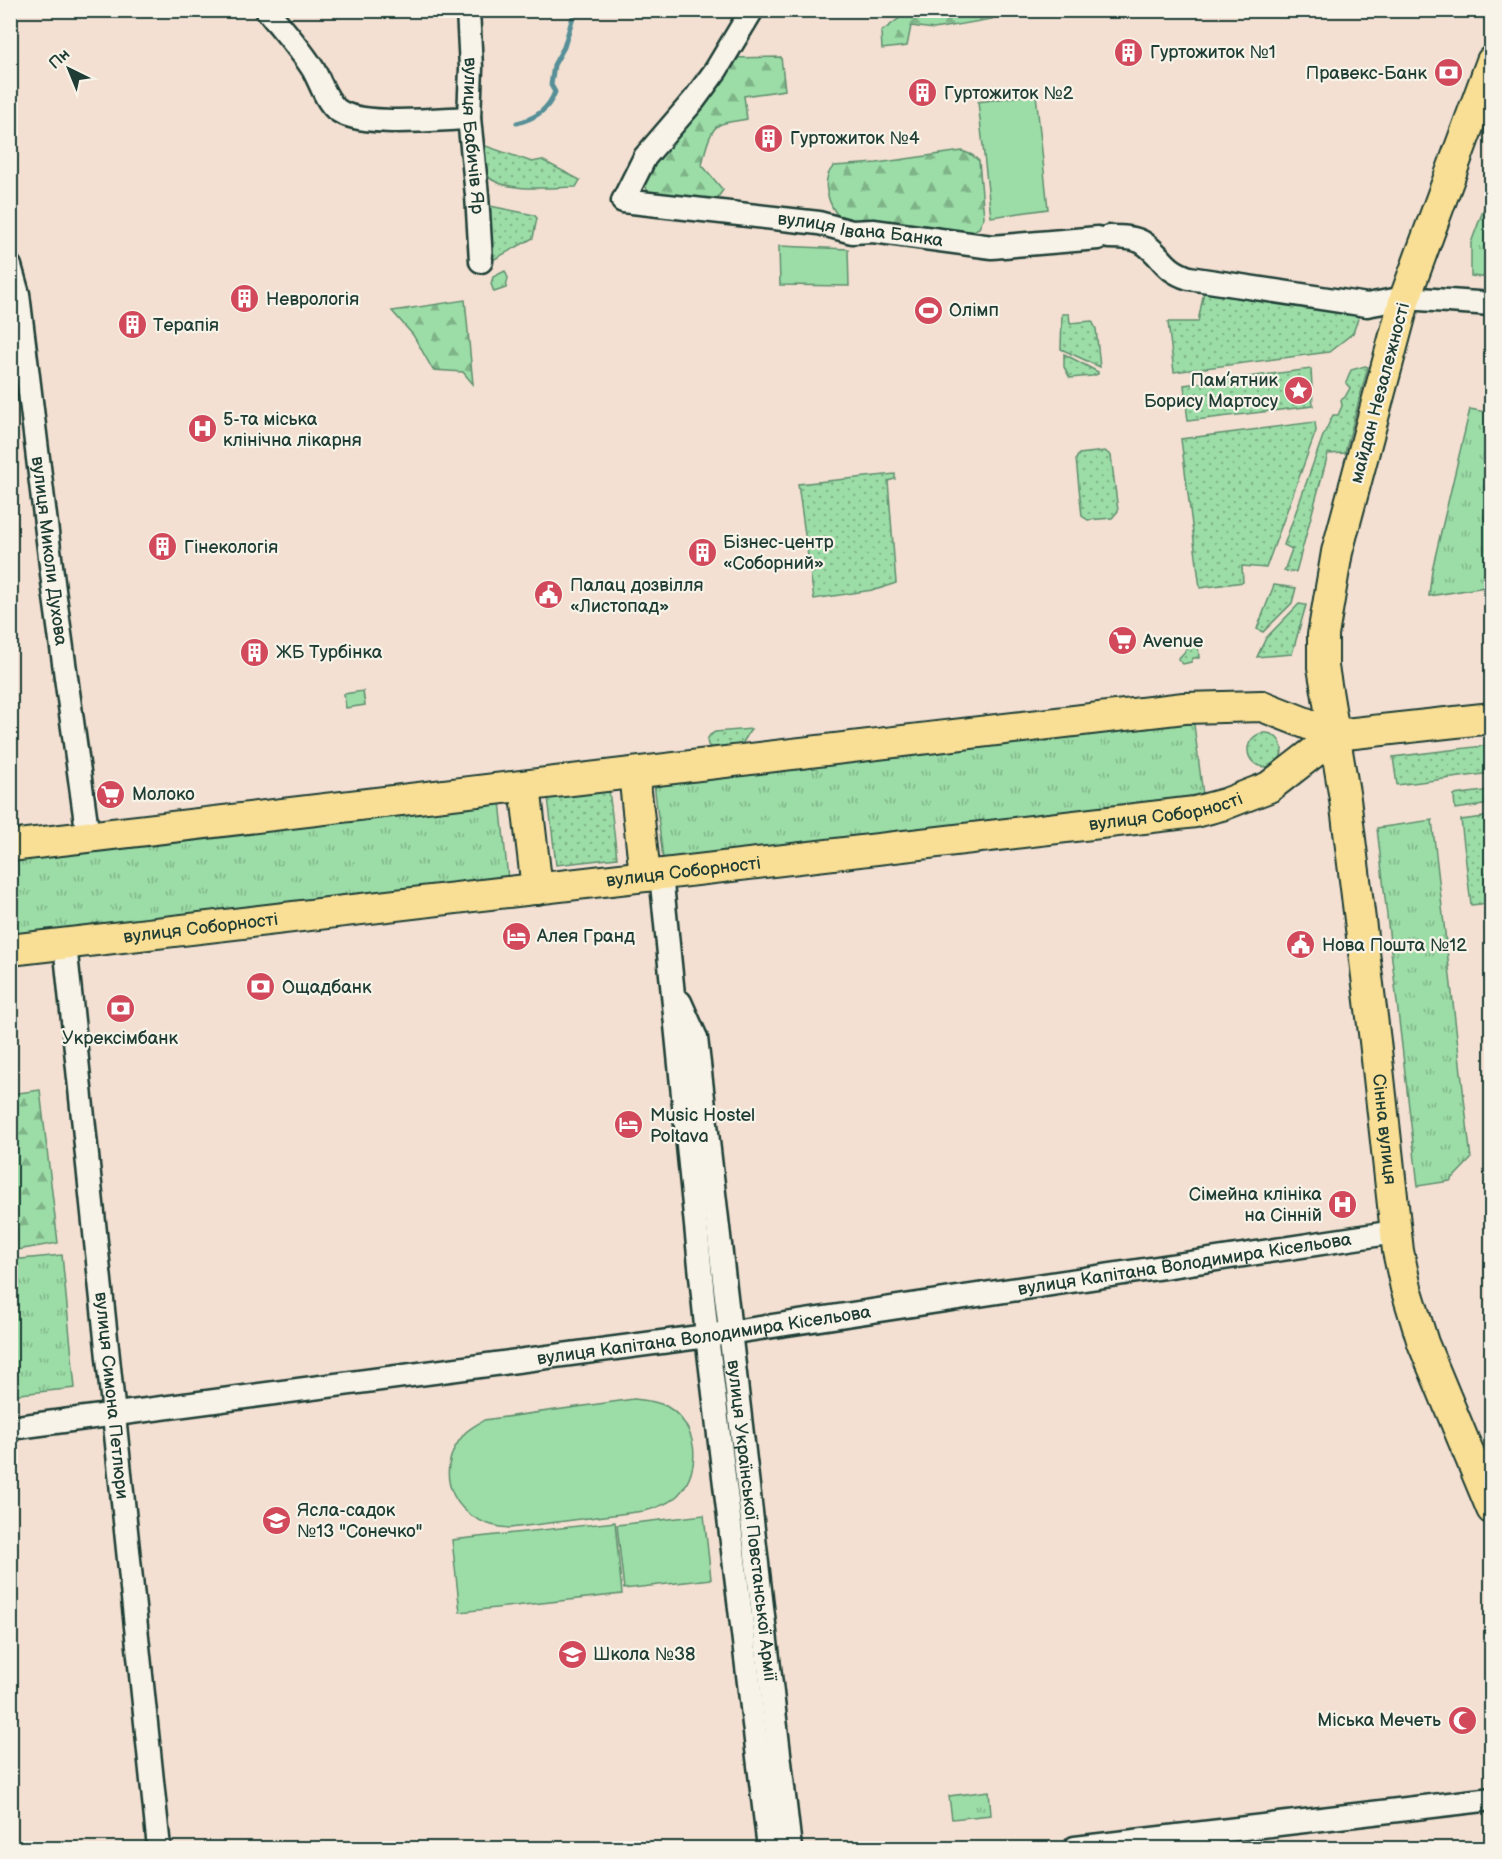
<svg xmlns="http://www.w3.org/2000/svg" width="1502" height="1859" font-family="'Balsamiq Sans',sans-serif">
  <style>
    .grass { fill: url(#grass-dots); stroke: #5e8d6e; stroke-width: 1.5 }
    .forest { fill: url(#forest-firs); stroke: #5e8d6e; stroke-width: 1.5 }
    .wetland { fill: url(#wetland-marsh); stroke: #5e8d6e; stroke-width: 1.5 }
    .park { fill: url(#park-tufts); stroke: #5e8d6e; stroke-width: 1.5 }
    .pitch { fill: #9cdda7; stroke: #5e8d6e; stroke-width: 1.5 }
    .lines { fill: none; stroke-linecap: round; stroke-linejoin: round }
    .stream { stroke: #568f97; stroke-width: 5 }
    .minor-casing { stroke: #1f3d34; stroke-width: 27 }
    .major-casing { stroke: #1f3d34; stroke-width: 34 }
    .minor { stroke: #f7f3e8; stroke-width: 22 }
    .major { stroke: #f9df96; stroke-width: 30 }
    .labels { text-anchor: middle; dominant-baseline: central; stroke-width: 4.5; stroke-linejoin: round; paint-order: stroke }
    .poi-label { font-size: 18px; fill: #1f3d34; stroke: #f7f3e8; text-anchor: start }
    .street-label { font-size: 18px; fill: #1f3d34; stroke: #f7f3e8 }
  </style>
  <defs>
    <pattern id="grass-dots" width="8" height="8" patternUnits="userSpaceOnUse" patternTransform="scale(1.5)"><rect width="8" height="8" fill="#9cdda7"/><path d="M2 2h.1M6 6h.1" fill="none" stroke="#7fb489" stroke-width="1.8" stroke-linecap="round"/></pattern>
    <pattern id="forest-firs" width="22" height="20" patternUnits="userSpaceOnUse" patternTransform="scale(1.5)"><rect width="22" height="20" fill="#9cdda7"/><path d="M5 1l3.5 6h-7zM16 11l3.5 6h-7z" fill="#7fb489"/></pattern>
    <pattern id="wetland-marsh" width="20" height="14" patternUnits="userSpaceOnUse" patternTransform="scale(1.5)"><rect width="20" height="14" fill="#9cdda7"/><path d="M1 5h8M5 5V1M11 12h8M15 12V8" fill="none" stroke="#7fb489"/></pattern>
    <pattern id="park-tufts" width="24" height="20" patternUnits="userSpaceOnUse" patternTransform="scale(1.5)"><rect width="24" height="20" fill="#9cdda7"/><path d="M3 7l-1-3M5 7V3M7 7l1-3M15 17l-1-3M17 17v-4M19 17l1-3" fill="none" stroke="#7fb489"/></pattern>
  </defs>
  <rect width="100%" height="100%" fill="#f3e0d2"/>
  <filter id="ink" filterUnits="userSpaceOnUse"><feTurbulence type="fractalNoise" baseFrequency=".0167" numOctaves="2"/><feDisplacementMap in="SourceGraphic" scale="12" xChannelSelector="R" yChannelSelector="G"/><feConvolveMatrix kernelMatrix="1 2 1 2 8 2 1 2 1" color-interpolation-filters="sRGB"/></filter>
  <g filter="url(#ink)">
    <g class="grass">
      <path d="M474,142L532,162L542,160L580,180L576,187C555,187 498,194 485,173C479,165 477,151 474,142Z"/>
      <polygon points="490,206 534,215 537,218 533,238 491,261 484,208"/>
      <polygon points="1204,291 1360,313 1353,333 1329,352 1174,372 1168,322 1198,322"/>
      <polygon points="1062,314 1069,314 1070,323 1092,321 1096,329 1100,367 1061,349"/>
      <polygon points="1064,354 1098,372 1098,374 1092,376 1070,378 1064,367"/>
      <polygon points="1365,366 1368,367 1345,453 1328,454 1296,572 1284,571 1292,549 1284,545 1323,436 1333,415 1338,415 1342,406 1341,400 1345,397 1350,388 1346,383 1351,370"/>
      <polygon points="1311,369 1313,406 1188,421 1184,385"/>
      <polygon points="1315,422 1316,431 1266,568 1242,566 1243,582 1200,588 1181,439"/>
      <polygon points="1105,451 1111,456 1118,511 1112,518 1088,520 1082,516 1076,459 1079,454"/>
      <polygon points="895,474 895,479 888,481 896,583 879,589 814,599 798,484"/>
      <polygon points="1274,585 1296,588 1292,603 1263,632 1257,629"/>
      <polygon points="1299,604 1306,605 1292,654 1257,657 1266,638"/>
      <polygon points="1193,643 1198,643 1199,658 1193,658 1191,662 1183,664 1178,659"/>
      <polygon points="751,729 741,746 712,750 708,745 707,740 710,735 715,732"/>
      <circle cx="1265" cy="750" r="17"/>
      <polygon points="1491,745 1491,773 1397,785 1393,757"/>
      <polygon points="609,790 617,858 556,865 548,797"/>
      <polygon points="1491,790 1491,804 1455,809 1454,795"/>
      <polygon points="1491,816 1491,903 1471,905 1461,820"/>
    </g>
    <g class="forest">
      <polygon points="925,11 991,11 992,19 934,29 911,26 907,46 882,49 881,32 901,17"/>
      <path d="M781,57L785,90L744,96L747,119C739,121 726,121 719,125C709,130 704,155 702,165L723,190L716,200L648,193L645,184L649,165L730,58Z"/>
      <path d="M962,151L972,155L979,161L984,217L979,228L972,232L952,233L841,219C829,207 819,180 834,166L877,163Z"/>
      <polygon points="465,300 473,384 463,372 433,370 413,335 392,311"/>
      <polygon points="40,1090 58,1243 11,1251 11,1094"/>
    </g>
    <polygon class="wetland" points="505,271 508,278 506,288 494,292 491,284 493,277"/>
    <g class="park">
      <polygon points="1491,189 1492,278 1491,278 1471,276 1471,243"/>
      <polygon points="1470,409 1491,413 1491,586 1429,596 1432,570"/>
      <polygon points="363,691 365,705 346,708 344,694"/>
      <polygon points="1193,717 1203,795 663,859 654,783"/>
      <polygon points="500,801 508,879 11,937 10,859"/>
      <polygon points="1432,820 1471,1159 1450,1181 1418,1186 1377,828"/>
      <polygon points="62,1255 75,1388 11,1395 11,1260"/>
      <polygon points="989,1791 991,1815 952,1819 949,1796"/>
    </g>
    <g class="pitch">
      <polygon points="1036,94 1048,209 991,217 978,102"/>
      <polygon points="779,246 848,249 849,286 780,285"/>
      <path d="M634,1399C645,1400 656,1401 666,1406C698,1424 703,1469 678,1495C669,1504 656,1508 644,1511L510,1528C457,1526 428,1475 465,1433C470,1428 478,1424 484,1420Z"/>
      <polygon points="704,1515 711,1579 624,1589 617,1525"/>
      <polygon points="615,1522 622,1594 460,1612 452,1540"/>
    </g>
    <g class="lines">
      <path class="stream" d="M517,123C536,118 548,110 555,92L551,85L554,65L564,47L575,10"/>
      <defs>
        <g id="minor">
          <path d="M267,10C283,30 300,48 313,69C320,81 325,99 336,109C358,128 439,119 469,118"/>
          <path id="s1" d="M468,10L471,68L469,118L477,195L481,261"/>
          <path id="s2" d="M752,10L716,70L694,100L645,157L623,201L819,223L852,232L873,231L992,247L1098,238"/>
          <path d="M1109,237C1120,237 1136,237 1145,244C1164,258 1164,270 1189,278L1367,305L1405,298L1492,304"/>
          <path id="s3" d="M10,266L18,294L54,590L88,837"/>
          <polyline points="661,874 707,1336 769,1848"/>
          <path id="s4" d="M65,944L159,1848"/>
          <path id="s5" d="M680,1002L696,1038L790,1848"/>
          <path id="s6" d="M10,1428L707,1336L1395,1232"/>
          <polyline points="1075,1848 1492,1799"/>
        </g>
        <g id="major">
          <path id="s7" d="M1492,61L1405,298L1337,552L1323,635V667L1345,799L1375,1041L1398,1251L1406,1288L1423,1343L1492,1509"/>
          <polyline points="634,773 645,876"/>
          <polyline points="525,786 537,889"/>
          <polyline points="10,846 1184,708 1262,706 1336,735 1492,718"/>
          <path id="s8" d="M10,950L1195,812L1225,804L1269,787L1336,735"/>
        </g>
      </defs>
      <use href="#minor" class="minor-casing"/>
      <use href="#major" class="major-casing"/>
      <use href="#minor" class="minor"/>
      <use href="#major" class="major"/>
    </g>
  </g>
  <defs>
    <symbol id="building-disc" viewBox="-11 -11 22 22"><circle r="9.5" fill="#d1495b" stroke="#f7f3e8"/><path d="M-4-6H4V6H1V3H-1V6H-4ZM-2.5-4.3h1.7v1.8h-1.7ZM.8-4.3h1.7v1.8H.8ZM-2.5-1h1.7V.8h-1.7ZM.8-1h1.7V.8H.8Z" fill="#fff"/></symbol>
    <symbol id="bank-disc" viewBox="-11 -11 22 22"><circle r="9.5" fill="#d1495b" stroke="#f7f3e8"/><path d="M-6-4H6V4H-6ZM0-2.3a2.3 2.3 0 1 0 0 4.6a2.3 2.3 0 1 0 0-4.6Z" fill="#fff"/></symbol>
    <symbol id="stadium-disc" viewBox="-11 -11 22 22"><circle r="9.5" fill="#d1495b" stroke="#f7f3e8"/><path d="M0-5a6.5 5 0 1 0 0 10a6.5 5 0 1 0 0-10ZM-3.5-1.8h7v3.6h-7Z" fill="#fff"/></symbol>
    <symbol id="sight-disc" viewBox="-11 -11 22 22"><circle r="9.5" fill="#d1495b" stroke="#f7f3e8"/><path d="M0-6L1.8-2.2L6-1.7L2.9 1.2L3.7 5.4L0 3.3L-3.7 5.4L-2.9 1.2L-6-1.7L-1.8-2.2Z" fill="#fff"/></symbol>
    <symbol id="hospital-disc" viewBox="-11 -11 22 22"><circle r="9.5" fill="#d1495b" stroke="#f7f3e8"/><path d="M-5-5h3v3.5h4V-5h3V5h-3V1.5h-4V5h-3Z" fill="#fff"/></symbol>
    <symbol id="civic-disc" viewBox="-11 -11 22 22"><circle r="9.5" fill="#d1495b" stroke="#f7f3e8"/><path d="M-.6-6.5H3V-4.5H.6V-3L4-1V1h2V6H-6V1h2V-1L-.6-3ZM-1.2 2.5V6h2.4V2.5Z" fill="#fff"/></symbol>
    <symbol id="supermarket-disc" viewBox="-11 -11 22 22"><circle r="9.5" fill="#d1495b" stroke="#f7f3e8"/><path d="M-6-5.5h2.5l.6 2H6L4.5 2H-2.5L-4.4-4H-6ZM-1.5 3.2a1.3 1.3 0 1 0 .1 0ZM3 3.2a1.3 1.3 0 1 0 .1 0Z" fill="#fff"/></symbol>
    <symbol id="hotel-disc" viewBox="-11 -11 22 22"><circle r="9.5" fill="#d1495b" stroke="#f7f3e8"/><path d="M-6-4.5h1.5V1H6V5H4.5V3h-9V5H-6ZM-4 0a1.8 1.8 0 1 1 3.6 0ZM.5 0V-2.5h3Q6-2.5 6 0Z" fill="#fff"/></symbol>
    <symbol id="school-disc" viewBox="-11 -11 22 22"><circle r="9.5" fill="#d1495b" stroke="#f7f3e8"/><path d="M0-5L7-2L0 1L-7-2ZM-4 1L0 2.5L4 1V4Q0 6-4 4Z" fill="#fff"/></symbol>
    <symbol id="mosque-disc" viewBox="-11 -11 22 22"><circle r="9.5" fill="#d1495b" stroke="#f7f3e8"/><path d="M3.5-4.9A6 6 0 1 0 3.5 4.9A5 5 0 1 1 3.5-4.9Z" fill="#fff"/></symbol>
  </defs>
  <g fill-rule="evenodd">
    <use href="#building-disc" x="1112" y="36" width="33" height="33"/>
    <use href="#bank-disc" x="1432" y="56" width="33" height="33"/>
    <use href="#building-disc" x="906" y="76" width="33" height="33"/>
    <use href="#building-disc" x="752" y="122" width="33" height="33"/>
    <use href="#building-disc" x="228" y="282" width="33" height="33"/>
    <use href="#stadium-disc" x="912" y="294" width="33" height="33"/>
    <use href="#building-disc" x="116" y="308" width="33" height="33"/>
    <use href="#sight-disc" x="1282" y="374" width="33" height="33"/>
    <use href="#hospital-disc" x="186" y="412" width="33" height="33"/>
    <use href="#building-disc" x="146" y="530" width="33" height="33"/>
    <use href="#building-disc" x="686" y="536" width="33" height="33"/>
    <use href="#civic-disc" x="532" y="578" width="33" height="33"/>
    <use href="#supermarket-disc" x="1106" y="624" width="33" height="33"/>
    <use href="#building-disc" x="238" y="636" width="33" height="33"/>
    <use href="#supermarket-disc" x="94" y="778" width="33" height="33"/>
    <use href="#hotel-disc" x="500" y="920" width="33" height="33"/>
    <use href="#civic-disc" x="1284" y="928" width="33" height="33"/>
    <use href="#bank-disc" x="244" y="970" width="33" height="33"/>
    <use href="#bank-disc" x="104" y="992" width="33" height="33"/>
    <use href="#hotel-disc" x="612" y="1108" width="33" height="33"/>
    <use href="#hospital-disc" x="1326" y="1188" width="33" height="33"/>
    <use href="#school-disc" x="260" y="1504" width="33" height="33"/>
    <use href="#school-disc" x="556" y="1638" width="33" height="33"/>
    <use href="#mosque-disc" x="1446" y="1704" width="33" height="33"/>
  </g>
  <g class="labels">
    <g class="poi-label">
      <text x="1150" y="52">Гуртожиток №1</text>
      <text x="1427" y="73" text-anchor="end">Правекс-Банк</text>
      <text x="944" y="93">Гуртожиток №2</text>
      <text x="790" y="138">Гуртожиток №4</text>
      <text x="266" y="299">Неврологія</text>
      <text x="949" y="310">Олімп</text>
      <text x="153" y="325">Терапія</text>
      <text x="1278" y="380" text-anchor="end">Пам’ятник<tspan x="1278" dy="21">Борису Мартосу</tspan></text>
      <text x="223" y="419">5-та міська<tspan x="223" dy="21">клінічна лікарня</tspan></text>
      <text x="723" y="542">Бізнес-центр<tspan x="723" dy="21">«Соборний»</tspan></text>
      <text x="184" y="547">Гінекологія</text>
      <text x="570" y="585">Палац дозвілля<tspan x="570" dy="21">«Листопад»</tspan></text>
      <text x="1143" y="641">Avenue</text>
      <text x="276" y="652">ЖБ Турбінка</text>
      <text x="132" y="794">Молоко</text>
      <text x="537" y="936">Алея Гранд</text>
      <text x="1322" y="945">Нова Пошта №12</text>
      <text x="282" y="987">Ощадбанк</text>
      <text x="120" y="1038" text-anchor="middle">Укрексімбанк</text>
      <text x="650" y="1115">Music Hostel<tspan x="650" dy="21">Poltava</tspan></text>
      <text x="1322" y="1194" text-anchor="end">Сімейна клініка<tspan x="1322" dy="21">на Сінній</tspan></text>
      <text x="297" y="1510">Ясла-садок<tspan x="297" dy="21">№13 "Сонечко"</tspan></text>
      <text x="593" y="1654">Школа №38</text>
      <text x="1441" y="1720" text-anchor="end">Міська Мечеть</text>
    </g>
    <g class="street-label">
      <text stroke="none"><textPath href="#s1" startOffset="126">вулиця Бабичів Яр</textPath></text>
      <text stroke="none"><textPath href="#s2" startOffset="471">вулиця Івана Банка</textPath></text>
      <text transform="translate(1380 393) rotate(-75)">майдан Незалежності</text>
      <text stroke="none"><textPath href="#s3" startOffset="288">вулиця Миколи Духова</textPath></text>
      <text stroke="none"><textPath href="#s8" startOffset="1164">вулиця Соборності</textPath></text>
      <text stroke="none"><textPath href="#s8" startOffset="678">вулиця Соборності</textPath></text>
      <text stroke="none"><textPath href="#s8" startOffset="192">вулиця Соборності</textPath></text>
      <text stroke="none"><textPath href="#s7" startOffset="1098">Сінна вулиця</textPath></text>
      <text stroke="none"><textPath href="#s6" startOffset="1186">вулиця Капітана Володимира Кісельова</textPath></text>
      <text stroke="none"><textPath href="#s6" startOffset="700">вулиця Капітана Володимира Кісельова</textPath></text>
      <text stroke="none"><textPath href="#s4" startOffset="454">вулиця Симона Петлюри</textPath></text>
      <text stroke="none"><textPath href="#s5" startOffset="525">вулиця Української Повстанської Армії</textPath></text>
    </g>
  </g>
  <rect width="1502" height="1859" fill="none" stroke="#f7f3e8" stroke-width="36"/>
  <rect x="18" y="18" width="1466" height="1823" fill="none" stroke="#1f3d34" stroke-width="2" filter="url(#ink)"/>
  <g transform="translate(69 69) rotate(317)" stroke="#f7f3e8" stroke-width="4.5" paint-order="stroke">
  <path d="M0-4.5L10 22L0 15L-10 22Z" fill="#1f3d34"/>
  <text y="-9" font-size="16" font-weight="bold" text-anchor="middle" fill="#1f3d34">Пн</text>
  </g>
</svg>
